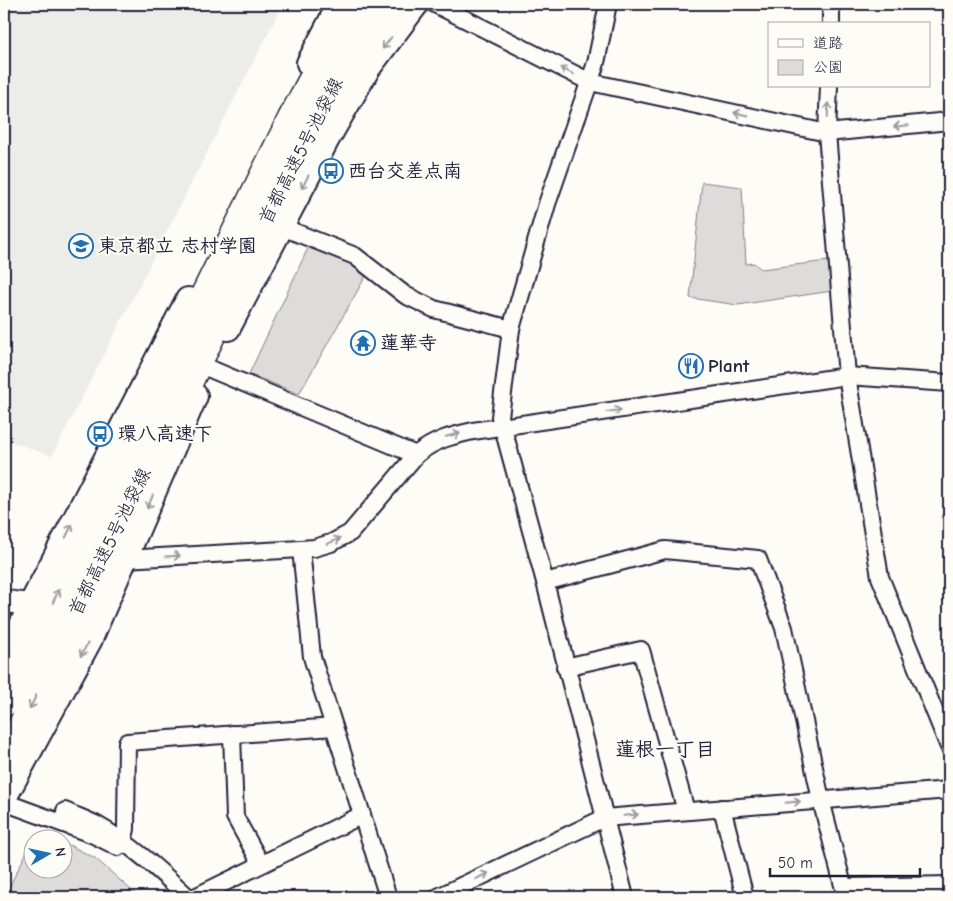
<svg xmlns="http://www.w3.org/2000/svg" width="953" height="901" font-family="'Comic Neue','Klee One',sans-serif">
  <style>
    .built { fill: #ecece9 }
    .green { fill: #dddcdb; stroke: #807f8b }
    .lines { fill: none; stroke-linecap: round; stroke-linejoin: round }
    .minor-casing { stroke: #22223b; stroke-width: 20 }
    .tertiary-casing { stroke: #22223b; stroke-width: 25 }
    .secondary-casing { stroke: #22223b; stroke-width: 28 }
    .motorway-casing { stroke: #22223b; stroke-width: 31 }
    .minor { stroke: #fdfcf7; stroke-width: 16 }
    .tertiary { stroke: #fdfcf7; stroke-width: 21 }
    .secondary { stroke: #fdfcf7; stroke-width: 24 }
    .motorway { stroke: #fdfcf7; stroke-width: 28 }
    .oneway { stroke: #9a9aa2 }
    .labels { text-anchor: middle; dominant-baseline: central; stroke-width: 4.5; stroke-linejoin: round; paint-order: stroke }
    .street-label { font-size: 19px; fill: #22223b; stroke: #fdfcf7 }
    .poi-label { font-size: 19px; font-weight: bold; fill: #22223b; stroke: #fdfcf7; text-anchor: start }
    .neighbourhood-label { font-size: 20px; font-weight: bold; fill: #22223b; stroke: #fdfcf7 }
  </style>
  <rect width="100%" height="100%" fill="#fdfcf7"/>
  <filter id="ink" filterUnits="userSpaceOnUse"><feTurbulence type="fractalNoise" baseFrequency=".02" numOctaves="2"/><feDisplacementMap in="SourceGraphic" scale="10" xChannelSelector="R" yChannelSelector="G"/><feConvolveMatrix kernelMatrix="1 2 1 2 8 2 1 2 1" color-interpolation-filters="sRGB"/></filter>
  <g filter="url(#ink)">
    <polygon class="built" points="4,4 283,4 52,456 4,439"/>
    <g class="green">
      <polygon points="702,182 742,187 746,264 754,263 761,269 828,261 832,291 738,305 690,298"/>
      <polygon points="309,246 352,260 367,274 299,394 249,374"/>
      <polygon points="32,842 32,868 62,868 63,842 95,858 139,897 15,897 7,891"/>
    </g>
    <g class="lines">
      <defs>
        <g id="minor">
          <polyline points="435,4 590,82 827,133 949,121"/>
          <polyline points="608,4 596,63 547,204 511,329 500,417 545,582 625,897"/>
          <polyline points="831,24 831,4"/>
          <polyline points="829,86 827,133 847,376 880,577 949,747"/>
          <polyline points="282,227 355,256 405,295 434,309 511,329"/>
          <polyline points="208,368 416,455"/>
          <polyline points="301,549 312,657 388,897"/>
          <path d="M124,559L301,549L314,548L331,543L350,533L416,455C434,440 451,436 473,431L847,376L949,383"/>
          <polyline points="545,582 665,550 758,559 784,628 821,800 846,897"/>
          <polyline points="565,667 641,650 686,811"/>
          <polyline points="232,734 235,817 261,864"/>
          <polyline points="4,802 94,835 118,847 123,842 126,829 127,742 334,727"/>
          <polyline points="722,808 745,897"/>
          <path d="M65,811C76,816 87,820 97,825C131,844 160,871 188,897"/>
          <polyline points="844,887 949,885"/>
          <polyline points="195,897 362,815"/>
          <polyline points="438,897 604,818 949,790"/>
        </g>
        <polyline id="tertiary" points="4,601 31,605"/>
        <g id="secondary">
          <polyline points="309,63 340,4"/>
          <polyline points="228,328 327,139 368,68 416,4"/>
          <polyline points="4,664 31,605 188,300"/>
          <polyline points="4,798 90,639 195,396"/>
        </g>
        <g id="motorway">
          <polyline points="4,702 292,119 320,66 360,4"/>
          <path d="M4,764L311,128C334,84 358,43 388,4"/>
        </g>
      </defs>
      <use href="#minor" class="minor-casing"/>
      <use href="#tertiary" class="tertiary-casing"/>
      <use href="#secondary" class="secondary-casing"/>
      <use href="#motorway" class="motorway-casing"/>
      <use href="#minor" class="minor"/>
      <use href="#tertiary" class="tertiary"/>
      <use href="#secondary" class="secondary"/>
      <use href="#motorway" class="motorway"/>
    </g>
    <defs><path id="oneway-shaft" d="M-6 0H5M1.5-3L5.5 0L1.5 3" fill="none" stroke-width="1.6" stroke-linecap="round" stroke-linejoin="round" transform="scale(1.25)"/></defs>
    <g class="oneway">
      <use href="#oneway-shaft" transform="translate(387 43) rotate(127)"/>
      <use href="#oneway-shaft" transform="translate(567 71) rotate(-153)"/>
      <use href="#oneway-shaft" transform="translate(828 110) rotate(-88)"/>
      <use href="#oneway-shaft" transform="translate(741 114) rotate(-168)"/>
      <use href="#oneway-shaft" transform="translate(901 126) rotate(174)"/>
      <use href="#oneway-shaft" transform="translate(305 182) rotate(118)"/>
      <use href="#oneway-shaft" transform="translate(614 411) rotate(-8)"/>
      <use href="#oneway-shaft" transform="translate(453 435) rotate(-13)"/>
      <use href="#oneway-shaft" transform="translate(150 502) rotate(113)"/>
      <use href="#oneway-shaft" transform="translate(69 531) rotate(-63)"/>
      <use href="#oneway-shaft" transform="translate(334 541) rotate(-25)"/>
      <use href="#oneway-shaft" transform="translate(173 556) rotate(-3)"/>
      <use href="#oneway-shaft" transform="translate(56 596) rotate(-64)"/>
      <use href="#oneway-shaft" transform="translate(84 650) rotate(118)"/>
      <use href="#oneway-shaft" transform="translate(33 702) rotate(116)"/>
      <use href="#oneway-shaft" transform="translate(793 802) rotate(-5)"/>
      <use href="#oneway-shaft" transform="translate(631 815) rotate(-5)"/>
      <use href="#oneway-shaft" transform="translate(482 876) rotate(-26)"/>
    </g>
  </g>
  <defs>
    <symbol id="bus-ring" viewBox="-11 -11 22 22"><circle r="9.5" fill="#fdfcf7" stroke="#1f6fb2" stroke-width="1.5"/><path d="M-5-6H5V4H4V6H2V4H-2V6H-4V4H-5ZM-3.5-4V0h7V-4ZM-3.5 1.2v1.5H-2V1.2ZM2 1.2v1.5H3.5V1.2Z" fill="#1f6fb2"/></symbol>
    <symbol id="school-ring" viewBox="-11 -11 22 22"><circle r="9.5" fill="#fdfcf7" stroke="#1f6fb2" stroke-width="1.5"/><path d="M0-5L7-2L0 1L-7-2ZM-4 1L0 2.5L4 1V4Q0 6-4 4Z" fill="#1f6fb2"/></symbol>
    <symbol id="temple-ring" viewBox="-11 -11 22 22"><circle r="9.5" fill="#fdfcf7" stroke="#1f6fb2" stroke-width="1.5"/><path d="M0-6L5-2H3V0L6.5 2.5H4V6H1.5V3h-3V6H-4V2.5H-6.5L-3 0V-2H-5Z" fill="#1f6fb2"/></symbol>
    <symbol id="restaurant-ring" viewBox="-11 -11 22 22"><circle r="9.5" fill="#fdfcf7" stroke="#1f6fb2" stroke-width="1.5"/><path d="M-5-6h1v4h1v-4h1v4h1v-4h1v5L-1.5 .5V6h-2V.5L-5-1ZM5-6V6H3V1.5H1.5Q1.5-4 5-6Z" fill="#1f6fb2"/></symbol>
  </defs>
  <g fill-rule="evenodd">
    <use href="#bus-ring" x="317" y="157" width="28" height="28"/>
    <use href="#school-ring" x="67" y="232" width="28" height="28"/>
    <use href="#temple-ring" x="349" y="329" width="28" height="28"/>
    <use href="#restaurant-ring" x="677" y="352" width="28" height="28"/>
    <use href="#bus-ring" x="86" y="420" width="28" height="28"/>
  </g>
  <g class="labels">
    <g class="street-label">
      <text transform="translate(301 151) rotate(-63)">首都高速5号池袋線</text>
      <text transform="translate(110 542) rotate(-64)">首都高速5号池袋線</text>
    </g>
    <g class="poi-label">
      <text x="348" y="171">西台交差点南</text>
      <text x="98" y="246">東京都立 志村学園</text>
      <text x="380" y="343">蓮華寺</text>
      <text x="708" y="366">Plant</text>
      <text x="118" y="434">環八高速下</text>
    </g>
    <g class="neighbourhood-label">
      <text x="665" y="749">蓮根一丁目</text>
    </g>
  </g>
  <rect width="953" height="901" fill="none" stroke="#fdfcf7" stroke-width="20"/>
  <rect x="10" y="10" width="933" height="881" fill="none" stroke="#22223b" stroke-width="2" filter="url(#ink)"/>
  <rect x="768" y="22" width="162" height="65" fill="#fdfcf7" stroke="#a5a5ac"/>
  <rect x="778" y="39" width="25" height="8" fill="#fdfcf7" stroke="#a5a5ac"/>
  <text x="813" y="48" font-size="15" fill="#22223b">道路</text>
  <rect x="778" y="60" width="25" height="15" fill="#dddcdb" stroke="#a5a5ac"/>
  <text x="813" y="72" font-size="15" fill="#22223b">公園</text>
  <g transform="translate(48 854) rotate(81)"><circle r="24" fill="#fdfcf7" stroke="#a5a5ac"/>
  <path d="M0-4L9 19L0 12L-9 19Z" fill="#1f6fb2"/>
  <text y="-8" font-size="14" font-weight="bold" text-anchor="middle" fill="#22223b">N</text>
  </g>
  <path d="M770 868v8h150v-8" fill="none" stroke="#22223b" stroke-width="2.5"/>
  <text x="778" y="868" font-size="15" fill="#22223b" stroke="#fdfcf7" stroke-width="4" paint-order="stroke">50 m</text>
</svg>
